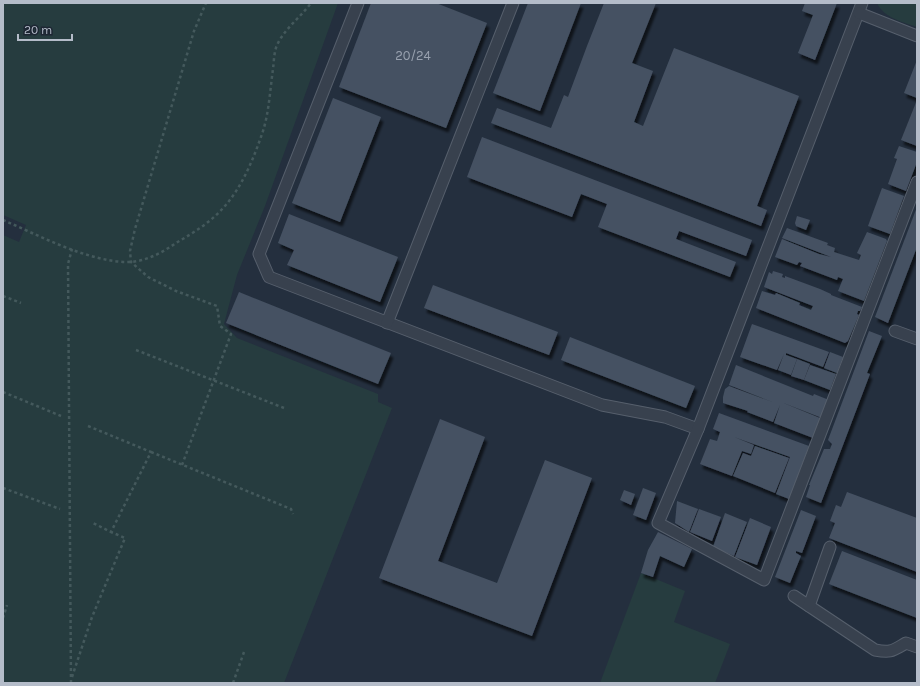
<svg xmlns="http://www.w3.org/2000/svg" width="920" height="686" font-family="Karla,sans-serif">
  <style>
    .green { fill: #263c3f }
    .building { fill: #455162; filter: url(#shadow) }
    .lines { fill: none; stroke-linecap: round; stroke-linejoin: round }
    .service-casing { stroke: #565f6c; stroke-width: 13 }
    .path { stroke: #44595c; stroke-width: 2.5; stroke-dasharray: 3 3; stroke-linecap: butt }
    .service { stroke: #38414e; stroke-width: 11 }
    .labels { text-anchor: middle; dominant-baseline: central; stroke-width: 3; stroke-linejoin: round; paint-order: stroke }
    .number-label { font-size: 13px; fill: #98a1af }
  </style>
  <defs>
    <filter id="shadow"><feDropShadow dx="2.5" dy="4.5" stdDeviation="1" flood-color="#0009"/></filter>
  </defs>
  <rect width="100%" height="100%" fill="#242f3e"/>
  <g class="green">
    <polygon points="3,3 338,3 265,206 237,275 224,324 237,338 378,394 378,402 392,408 284,683 3,683 3,235 19,242 26,225 3,215"/>
    <path d="M877,3H917V27C903,22 884,18 877,3Z"/>
    <polygon points="641,573 685,591 674,622 730,644 715,683 600,683"/>
  </g>
  <g class="building">
    <polygon points="371,3 436,3 487,23 446,128 339,87"/>
    <polygon points="528,3 581,3 540,111 493,93"/>
    <polygon points="604,3 656,3 632,63 653,71 634,122 643,126 674,48 799,96 757,206 767,210 761,226 491,123 497,108 551,128 564,95 568,97 587,46 593,49 587,46"/>
    <polygon points="805,3 837,3 815,60 798,53 813,15 802,11"/>
    <polygon points="917,60 917,98 904,93"/>
    <polygon points="333,98 381,117 340,222 292,203"/>
    <polygon points="917,100 917,146 901,140"/>
    <polygon points="482,137 752,240 746,256 679,231 676,239 736,262 730,277 598,227 607,204 581,194 572,217 467,177"/>
    <polygon points="899,146 917,152 917,162 906,191 888,184 897,159 894,158"/>
    <polygon points="882,188 904,196 890,234 868,226"/>
    <polygon points="917,207 917,247 888,323 875,317"/>
    <polygon points="289,214 398,257 380,302 287,265 294,250 278,243"/>
    <polygon points="797,216 810,220 806,230 796,226 795,223"/>
    <polygon points="787,228 828,243 827,245 835,248 834,252 859,260 861,255 857,253 867,232 886,239 887,241 864,301 838,291 843,279 838,277 837,280 800,266 802,263 799,262 797,265 775,257 782,239 819,254 831,257 782,238"/>
    <polygon points="773,271 783,274 782,277 785,278 785,276 820,289 831,294 831,295 862,307 860,311 858,311 857,314 859,315 848,341 845,343 756,308 762,291 775,295 776,293 800,303 799,305 811,310 813,306 764,287 769,272 772,274"/>
    <polygon points="433,285 558,332 549,355 424,308"/>
    <polygon points="239,292 391,353 378,384 226,323"/>
    <polygon points="752,324 829,352 823,367 786,353 786,355 797,359 791,375 778,370 784,354 777,370 740,357"/>
    <polygon points="869,331 882,336 867,373 870,374 821,503 806,497 810,485 809,485 824,449 830,449 832,444 828,440"/>
    <polygon points="570,337 695,386 686,408 561,360"/>
    <polygon points="830,352 843,357 837,373 824,368"/>
    <polygon points="797,359 810,364 804,380 791,376"/>
    <polygon points="736,365 813,396 814,394 829,400 822,418 781,402 820,418 813,438 774,423 780,405 773,422 747,412 748,411 723,403 723,397 725,389 729,386 775,403 729,385"/>
    <polygon points="810,365 836,374 830,390 804,380"/>
    <polygon points="719,413 809,446 789,499 776,494 790,457 734,437 754,445 751,454 742,451 732,476 700,464 710,439 717,441 720,432 713,429"/>
    <polygon points="440,419 485,437 438,561 497,583 545,460 592,478 532,636 379,578"/>
    <polygon points="755,446 789,458 775,493 733,476 743,453 751,456"/>
    <polygon points="643,488 656,493 646,520 633,515"/>
    <polygon points="624,490 635,494 631,505 620,500"/>
    <polygon points="847,492 917,518 917,572 829,538 835,523 830,521 836,505 841,507"/>
    <polygon points="677,501 698,509 689,532 675,523"/>
    <polygon points="699,509 721,517 712,541 690,532"/>
    <polygon points="801,510 816,516 802,553 796,551 796,553 801,556 790,583 775,577"/>
    <polygon points="725,513 747,522 734,556 713,547"/>
    <polygon points="750,518 771,527 757,565 735,557"/>
    <polygon points="658,532 692,549 684,567 660,556 653,577 641,573 648,550"/>
    <polygon points="842,551 917,580 917,618 829,584"/>
  </g>
  <g class="lines">
    <defs>
      <g id="service">
        <polyline points="358,3 259,254 269,277 602,405 665,417 698,429"/>
        <polyline points="862,3 698,429 658,523 764,580 917,182"/>
        <polyline points="859,13 917,36"/>
        <polyline points="387,323 513,3"/>
        <polyline points="895,331 917,339"/>
        <path d="M794,596L875,650C891,653 892,651 906,643L917,647"/>
        <polyline points="809,606 830,547"/>
      </g>
    </defs>
    <use href="#service" class="service-casing"/>
    <g class="path">
      <path d="M3,220C40,236 83,259 123,262C143,263 160,254 176,243C193,233 211,222 224,207C242,187 253,160 262,134C269,114 270,90 273,69C274,61 274,52 277,45C285,28 300,18 311,3"/>
      <polyline points="3,296 21,303"/>
      <polyline points="136,350 284,408"/>
      <polyline points="3,392 61,416"/>
      <polyline points="88,426 151,452 111,532 91,522"/>
      <polyline points="151,452 291,509 293,514"/>
      <polyline points="182,465 231,334 220,326 217,306 176,291 148,277 131,262 130,251 135,229 194,31 206,3"/>
      <polyline points="3,488 60,509"/>
      <polyline points="3,618 7,605"/>
      <polyline points="72,677 92,617 125,538 111,532"/>
      <polyline points="71,683 68,264 72,249"/>
      <polyline points="233,683 244,652"/>
    </g>
    <use href="#service" class="service"/>
  </g>
  <g class="labels">
    <g class="number-label">
      <text x="413" y="55">20/24</text>
    </g>
  </g>
  <rect width="920" height="686" fill="none" stroke="#b4bcc9" stroke-width="8"/>
  <path d="M18 34v6h54v-6" fill="none" stroke="#b4bcc9" stroke-width="2"/>
  <text x="24" y="34" font-size="12" fill="#b4bcc9" stroke="#1d2633" stroke-width="3" paint-order="stroke">20 m</text>
</svg>
